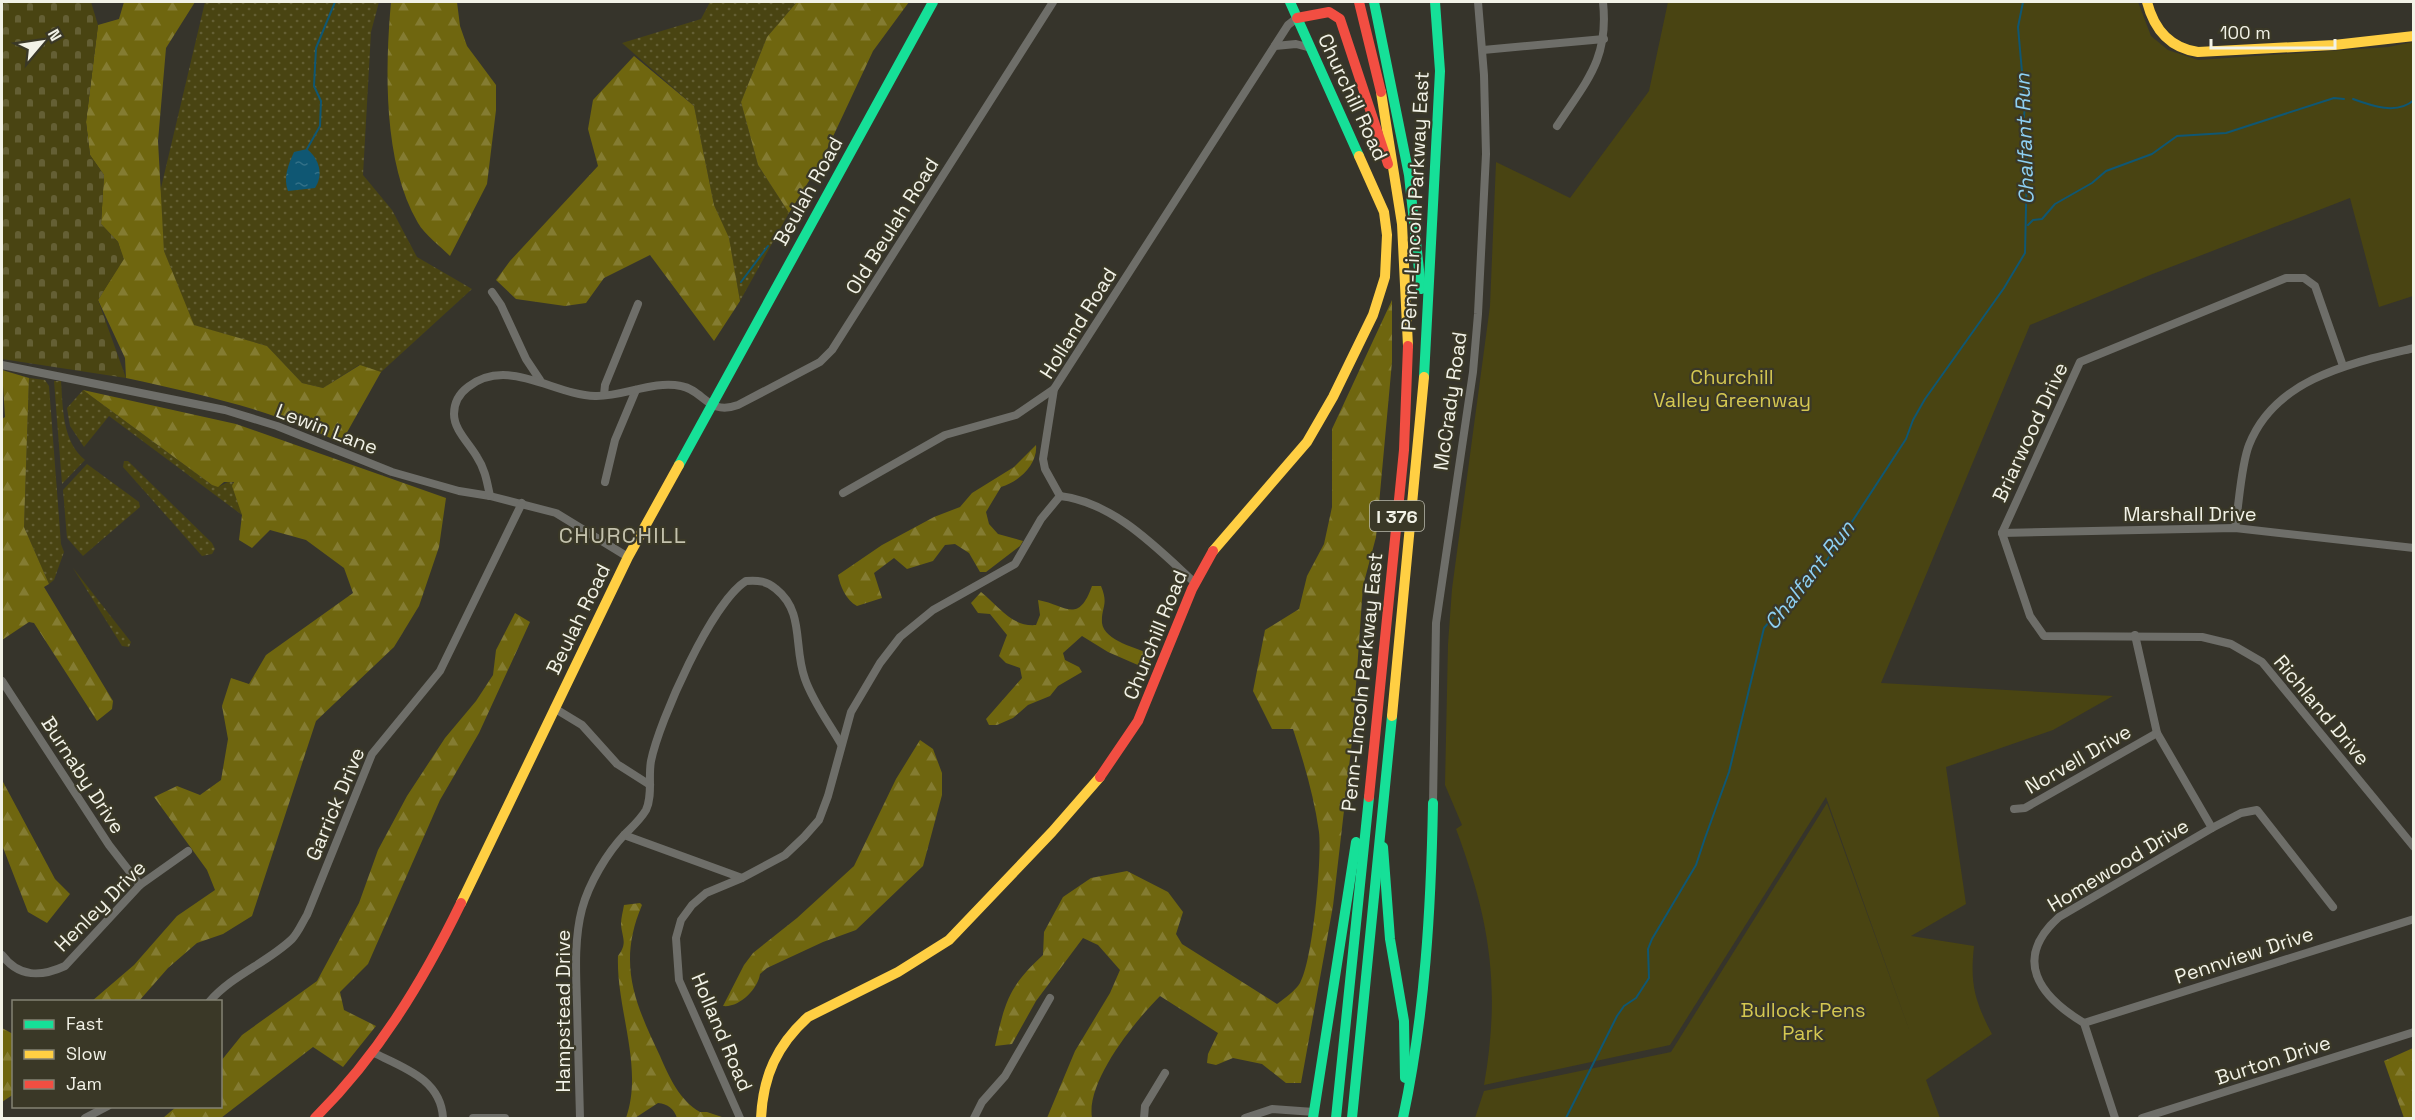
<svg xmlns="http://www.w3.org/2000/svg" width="2415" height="1120" font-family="'Space Grotesk',sans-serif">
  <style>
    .grass { fill: url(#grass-dots) }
    .forest { fill: url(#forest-firs) }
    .cemetery { fill: url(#cemetery-stones) }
    .park { fill: #494412 }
    .water { fill: url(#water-ripples) }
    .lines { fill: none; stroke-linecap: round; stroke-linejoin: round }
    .stream { stroke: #0f5773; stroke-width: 2 }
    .street { stroke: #6e6e69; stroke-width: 8 }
    .fast { stroke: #16e098; stroke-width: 10 }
    .slow { stroke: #ffcf43; stroke-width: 10 }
    .jam { stroke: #f24e42; stroke-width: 10 }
    .labels { text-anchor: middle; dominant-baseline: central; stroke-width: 4.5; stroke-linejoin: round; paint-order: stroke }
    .shield { fill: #3a3827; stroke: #bbbaad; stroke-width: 1.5 }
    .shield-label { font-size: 18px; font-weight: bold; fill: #f2f2e7 }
    .street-label { font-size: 20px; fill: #f2f2e7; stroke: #3a3827 }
    .park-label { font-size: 20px; fill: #d4c751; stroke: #3a3827 }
    .water-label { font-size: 21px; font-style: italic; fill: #8ed0f3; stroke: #3a3827 }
    .quarter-label { font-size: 22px; letter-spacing: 1.5px; fill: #c4c2ad; stroke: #3a3827 }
  </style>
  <defs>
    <pattern id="grass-dots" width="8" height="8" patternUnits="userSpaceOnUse" patternTransform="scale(1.5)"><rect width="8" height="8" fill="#494412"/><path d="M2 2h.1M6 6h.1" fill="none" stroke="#645f34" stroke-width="1.8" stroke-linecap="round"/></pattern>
    <pattern id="forest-firs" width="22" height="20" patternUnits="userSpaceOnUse" patternTransform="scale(1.5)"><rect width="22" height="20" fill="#6f660f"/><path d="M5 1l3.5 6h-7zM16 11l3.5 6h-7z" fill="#847c32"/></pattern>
    <pattern id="cemetery-stones" width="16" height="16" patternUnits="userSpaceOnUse" patternTransform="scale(1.5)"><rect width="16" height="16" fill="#494412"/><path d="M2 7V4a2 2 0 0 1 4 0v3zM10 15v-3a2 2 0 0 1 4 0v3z" fill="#645f34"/></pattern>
    <pattern id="water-ripples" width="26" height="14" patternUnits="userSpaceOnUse" patternTransform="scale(1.5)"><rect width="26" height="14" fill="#0f5773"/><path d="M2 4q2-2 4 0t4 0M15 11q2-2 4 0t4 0" fill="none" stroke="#327087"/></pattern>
  </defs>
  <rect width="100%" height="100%" fill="#36342b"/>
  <g class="grass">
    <polygon points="205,2 379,2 371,32 363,175 392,210 417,257 472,289 380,373 359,365 323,388 302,383 267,346 193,325 164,251 160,192"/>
    <polygon points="710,2 797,2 767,37 741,102 758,165 789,213 740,301 729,239 714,205 694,106 622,43 701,19"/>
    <polygon points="29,378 45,380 49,386 61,544 64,552 54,580 49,584 24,527"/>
    <path d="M54,381H61C63,408 62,441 85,460L62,484Z"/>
    <polygon points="83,390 212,485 220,486 232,480 242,515 109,416 84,447 70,426 67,408"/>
    <polygon points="124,461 128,461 212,543 215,549 212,554 202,556 123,467"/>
    <polygon points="87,464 139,502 140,507 83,556 67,538 63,490"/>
    <polygon points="73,568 131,642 129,647 122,646"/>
  </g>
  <g class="forest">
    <path d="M124,2H195L166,48L158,141L164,251L194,325L267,346L302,383L323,388L360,365L381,372L341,443C273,410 200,394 126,378L125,358L98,300L123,259L118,242L101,224L104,175L90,155L86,122L98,25L119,19Z"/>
    <path d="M391,2H457L460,26L467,46L496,85V110L487,184L450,256C440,246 425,235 418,223C383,163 385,69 391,2Z"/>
    <polygon points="797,2 909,2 873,51 822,160 789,213 758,165 741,102 767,37"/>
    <polygon points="634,56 694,106 714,205 729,238 740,301 714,341 650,255 604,278 586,303 565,306 516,299 496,280 510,261 598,166 588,129 593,100"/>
    <path d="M1392,300V362L1376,537L1363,586L1352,741L1333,906L1301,1083H1286L1262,1064L1233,1058L1216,1065L1207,1063L1208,1054L1218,1033L1160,996C1135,1021 1086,1081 1092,1118H1047L1075,1051L1110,993L1120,970L1098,945L1083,938L1036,1001L1012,1044L995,1046C1005,1002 1009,986 1043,955L1044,932L1063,897L1091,878L1127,871L1168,892L1183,912L1176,934L1182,944L1277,1004C1284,999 1296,990 1300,983C1313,960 1322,858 1319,832C1314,796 1304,763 1293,729H1272L1253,691L1265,630L1299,609L1307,576L1324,544L1332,507V429Z"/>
    <polygon points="2,370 29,378 24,527 49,584 44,587 113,701 112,709 97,721 34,623 29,622 2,640 2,419 5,417"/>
    <polygon points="83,390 236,424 446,498 439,547 419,606 394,647 316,721 252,916 223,934 197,943 168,968 139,1001 92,1001 134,965 177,916 215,890 207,870 154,797 177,786 200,795 221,780 228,739 222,706 231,678 249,684 266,655 353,593 344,568 306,540 270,530 252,548 239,540 242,515 232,486 234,482 224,482 218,487 212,485"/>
    <path d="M1036,445C1038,464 1019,482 1001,487L986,512L989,524L998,534L1023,541L1020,546L986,572H980L969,553L955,544L945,545L933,561L907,569L894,558L874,573L882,598L857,606C846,600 840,586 838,575L882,545L934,517L960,507L972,493L1014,467Z"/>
    <path d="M1092,586H1101C1109,605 1101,607 1102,623C1104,641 1138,648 1152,655L1147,669L1108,652L1082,636L1063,653L1065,660L1079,667L1082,672L1058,686L1050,696L1028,705L1013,718L997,725H989L986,719L1022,678L1020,668L1006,663L999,656L1007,635L990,614L978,613L971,603L981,592C999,606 1011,627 1036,625L1040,615L1038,600C1066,605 1078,625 1092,586Z"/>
    <polygon points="515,613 530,622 479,733 440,800 368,964 340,992 344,1010 376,1026 343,1067 313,1047 221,1118 163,1118 176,1107 220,1106 221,1061 242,1035 317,981 359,903 378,850 407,796 445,738 476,701 493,675 496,650"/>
    <path d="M920,740L933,749L942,773V795L923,866L856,930L823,942L767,968L760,974C758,989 739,1008 723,1006L744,965L753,953L797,918L854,866L896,779Z"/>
    <polygon points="2,780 55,879 70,894 47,923 28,912 2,845"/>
    <path d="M640,903L642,905C617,964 635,1003 660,1056C669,1077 680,1101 700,1112H707L725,1118H677C674,1109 668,1104 658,1103L635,1118H626C644,1067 616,1009 618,956C628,943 622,938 621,924C621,918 623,911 624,905Z"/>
    <polygon points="2,1028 13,1034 14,1094 2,1102"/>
    <polygon points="2413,1048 2413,1118 2404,1118 2384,1061"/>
  </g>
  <polygon class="cemetery" points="2,2 91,2 98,25 86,122 90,155 104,175 101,224 118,242 124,259 98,300 126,378 2,359"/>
  <path class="park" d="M1668,2H2138L2151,36L2168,50L2198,60L2388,47L2413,42V296L2379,307L2350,198L2150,275L2030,325L1881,683L2113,696L2053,730L1946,767L1966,904L1911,936L1974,946C1970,983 1974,1000 1992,1034L1926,1080L1940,1118H1475L1484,1091L1671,1052L1827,803L1911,1035L1826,797L1670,1045L1484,1085C1501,988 1490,920 1456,829L1462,825L1445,785L1448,644L1452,589L1490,306L1496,162L1570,198L1649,91Z"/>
  <path class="water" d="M307,149C319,159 324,174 315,188L288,191C283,178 288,165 294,152Z"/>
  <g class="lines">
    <g class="stream">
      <path d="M2353,99C2372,106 2397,115 2414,100"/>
      <polyline points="307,149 320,126 321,101 314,86 316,48 335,2"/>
      <polyline points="2028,225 2033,220 2042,219 2055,204 2092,183 2106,171 2152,154 2177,136 2226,133 2334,98 2344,99"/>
      <polyline points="741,282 768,246"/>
      <polyline points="1566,1118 1617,1016 1624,1006 1636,998 1649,978 1648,949 1652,939 1696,865 1705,838 1729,772 1764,628 1812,572 1827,560 1906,439 1913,420 1925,399 2004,288 2025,253 2027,162 2022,137 2025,106 2018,27 2023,2"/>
    </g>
    <g class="street">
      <polyline points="1275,46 1296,44 1311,48"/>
      <polyline points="1483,50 1604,39"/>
      <path d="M1557,126C1587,80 1609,59 1603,2"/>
      <polyline points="492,292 501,305 526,359 540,380"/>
      <polyline points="2,365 225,410 277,426 392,472 459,491 490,496 556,513 628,557"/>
      <polyline points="2343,366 2315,286 2304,278 2286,278 2080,362 2002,533 2030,616 2044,636 2202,637 2231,644 2262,662 2414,847"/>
      <polyline points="604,395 605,385 638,304"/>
      <polyline points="605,482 615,440 636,390"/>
      <polyline points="843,493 945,435 1016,415 1054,389"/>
      <path d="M490,496C487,482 485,469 477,457C469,443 454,430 454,414C454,402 460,393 468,387C507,356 554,395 595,396C623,397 653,380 681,386C704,390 708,416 738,405L820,362L832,350L1053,2"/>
      <path d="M1060,496C1113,502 1156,547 1194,582"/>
      <path d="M2235,528C2239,505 2241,465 2249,445C2275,378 2352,363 2414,348"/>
      <polyline points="2002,533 2235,528 2414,548"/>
      <polyline points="2135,635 2157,733 2212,828"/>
      <polyline points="2,681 109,845 140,885"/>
      <polyline points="554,708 582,725 617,764 650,785"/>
      <polyline points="1433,803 1436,623 1473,372 1478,314 1486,154 1484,75 1478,2"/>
      <polyline points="2014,809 2025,808 2157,733"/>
      <polyline points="624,835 742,878"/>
      <path d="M2,955C19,978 41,977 65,966L140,885L188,851"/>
      <path d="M209,1002C232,975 267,963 292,939C298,933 302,923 307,915L372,754L440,671L522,503"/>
      <polyline points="2084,1023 2414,919"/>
      <path d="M374,1053C405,1068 441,1080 443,1118"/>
      <polyline points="85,1118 108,1106"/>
      <polyline points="473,1118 505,1118"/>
      <path d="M580,1118C579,1080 578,1042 577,1004C576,973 574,939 582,909C589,883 607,853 625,834C633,826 640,820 646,810C653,795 648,777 651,761C659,721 712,602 746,581C758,580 767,581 776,589C805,612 793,647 805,679C813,702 829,723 841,744"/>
      <polyline points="740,1118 679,980 676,938 681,920 692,905 706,893 742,878 785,855 804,837 819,820 828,796 851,712 880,663 900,637 933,610 1015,564 1041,519 1060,496 1045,469 1043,459 1054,389 1288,25 1297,18"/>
      <polyline points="974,1118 982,1102 1005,1076 1050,998"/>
      <polyline points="1144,1118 1145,1106 1165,1073"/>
      <polyline points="1245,1118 1272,1109 1314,1112"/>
      <path d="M2115,1118L2084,1023C2039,996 2012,959 2059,917L2212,828L2241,813L2257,810L2333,907"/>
      <polyline points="2142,1118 2414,1032"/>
    </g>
    <g class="fast">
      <polyline points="1290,2 1359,156"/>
      <polyline points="1374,2 1409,175 1421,289"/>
      <polyline points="1424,377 1440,71 1435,2"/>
      <polyline points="679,465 933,2"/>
      <polyline points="1383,847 1390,939 1404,1021 1405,1078"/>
      <polyline points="1313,1118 1356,842"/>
      <polyline points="1336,1118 1369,797"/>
      <polyline points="1352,1118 1392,716"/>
      <path d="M1403,1118C1425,1014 1431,909 1433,803"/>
    </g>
    <g class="slow">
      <path d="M2147,2C2154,29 2170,48 2198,52L2334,45L2414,36"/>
      <polyline points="1381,92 1402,224 1408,346"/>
      <polyline points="1213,551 1307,442 1333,397 1373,315 1385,277 1387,235 1384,212 1359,156"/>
      <polyline points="1392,716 1424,377"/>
      <polyline points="461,903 628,557 679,465"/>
      <path d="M761,1118C763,1076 777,1045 808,1017L898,972L949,940L1052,832L1100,777"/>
    </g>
    <g class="jam">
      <polyline points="1359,2 1381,92"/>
      <polyline points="1297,18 1329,12 1340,19 1388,164"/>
      <polyline points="1100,777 1138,721 1192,589 1213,551"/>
      <polyline points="1369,797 1404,450 1408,346"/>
      <path d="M315,1118C378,1055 422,983 461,903"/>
    </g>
  </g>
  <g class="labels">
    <rect class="shield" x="1370" y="501" width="54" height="30" rx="4.5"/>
    <g class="shield-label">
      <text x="1397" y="516">I 376</text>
    </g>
    <g class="street-label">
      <text transform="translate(1353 97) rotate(65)">Churchill Road</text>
      <text transform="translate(808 191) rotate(-61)">Beulah Road</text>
      <text transform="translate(1415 201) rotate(-87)">Penn-Lincoln Parkway East</text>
      <text transform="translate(892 226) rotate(-58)">Old Beulah Road</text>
      <text transform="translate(1078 323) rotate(-58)">Holland Road</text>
      <text transform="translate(1450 401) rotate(-82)">McCrady Road</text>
      <text transform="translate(327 429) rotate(21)">Lewin Lane</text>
      <text transform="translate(2030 432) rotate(-65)">Briarwood Drive</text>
      <text x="2190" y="514">Marshall Drive</text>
      <text transform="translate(578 619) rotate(-64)">Beulah Road</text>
      <text transform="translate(1155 635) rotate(-68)">Churchill Road</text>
      <text transform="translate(1362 682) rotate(-84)">Penn-Lincoln Parkway East</text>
      <text transform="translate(2322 710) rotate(50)">Richland Drive</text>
      <text transform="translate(2078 759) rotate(-30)">Norvell Drive</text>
      <text transform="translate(83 775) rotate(57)">Burnaby Drive</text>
      <text transform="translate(335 804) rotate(-67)">Garrick Drive</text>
      <text transform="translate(2118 865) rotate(-31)">Homewood Drive</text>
      <text transform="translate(100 906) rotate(-45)">Henley Drive</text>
      <text transform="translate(2244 955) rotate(-18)">Pennview Drive</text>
      <text transform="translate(563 1011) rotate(-90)">Hampstead Drive</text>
      <text transform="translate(722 1032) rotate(67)">Holland Road</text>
      <text transform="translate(2273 1060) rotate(-18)">Burton Drive</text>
    </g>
    <g class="park-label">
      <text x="1732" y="377">Churchill<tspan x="1732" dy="23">Valley Greenway</tspan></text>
      <text x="1803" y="1010">Bullock-Pens<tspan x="1803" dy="23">Park</tspan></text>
    </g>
    <g class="water-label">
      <text transform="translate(2024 139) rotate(-92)">Chalfant Run</text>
      <text transform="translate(1809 575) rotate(-52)">Chalfant Run</text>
    </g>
    <g class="quarter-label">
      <text x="623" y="535">CHURCHILL</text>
    </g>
  </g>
  <rect width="2415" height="1120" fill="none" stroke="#f2f2e7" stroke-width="6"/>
  <rect x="12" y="1000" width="210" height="108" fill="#3a3827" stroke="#848274" stroke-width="1.5"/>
  <rect x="24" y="1020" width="30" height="9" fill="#16e098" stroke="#848274" stroke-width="1.5"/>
  <text x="66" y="1030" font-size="18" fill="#f2f2e7">Fast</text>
  <rect x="24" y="1050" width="30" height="9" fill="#ffcf43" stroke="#848274" stroke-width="1.5"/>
  <text x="66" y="1060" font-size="18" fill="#f2f2e7">Slow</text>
  <rect x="24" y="1080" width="30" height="9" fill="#f24e42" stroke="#848274" stroke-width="1.5"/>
  <text x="66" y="1090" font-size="18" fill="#f2f2e7">Jam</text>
  <g transform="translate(42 42) rotate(61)" stroke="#3a3827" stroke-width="4.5" paint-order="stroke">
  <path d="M0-4.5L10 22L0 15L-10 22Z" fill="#f2f2e7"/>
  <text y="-9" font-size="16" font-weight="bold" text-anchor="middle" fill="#f2f2e7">N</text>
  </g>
  <path d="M2211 39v9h124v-9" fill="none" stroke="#f2f2e7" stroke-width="3"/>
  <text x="2220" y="39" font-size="18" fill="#f2f2e7" stroke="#3a3827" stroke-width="4.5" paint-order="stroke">100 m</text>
</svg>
